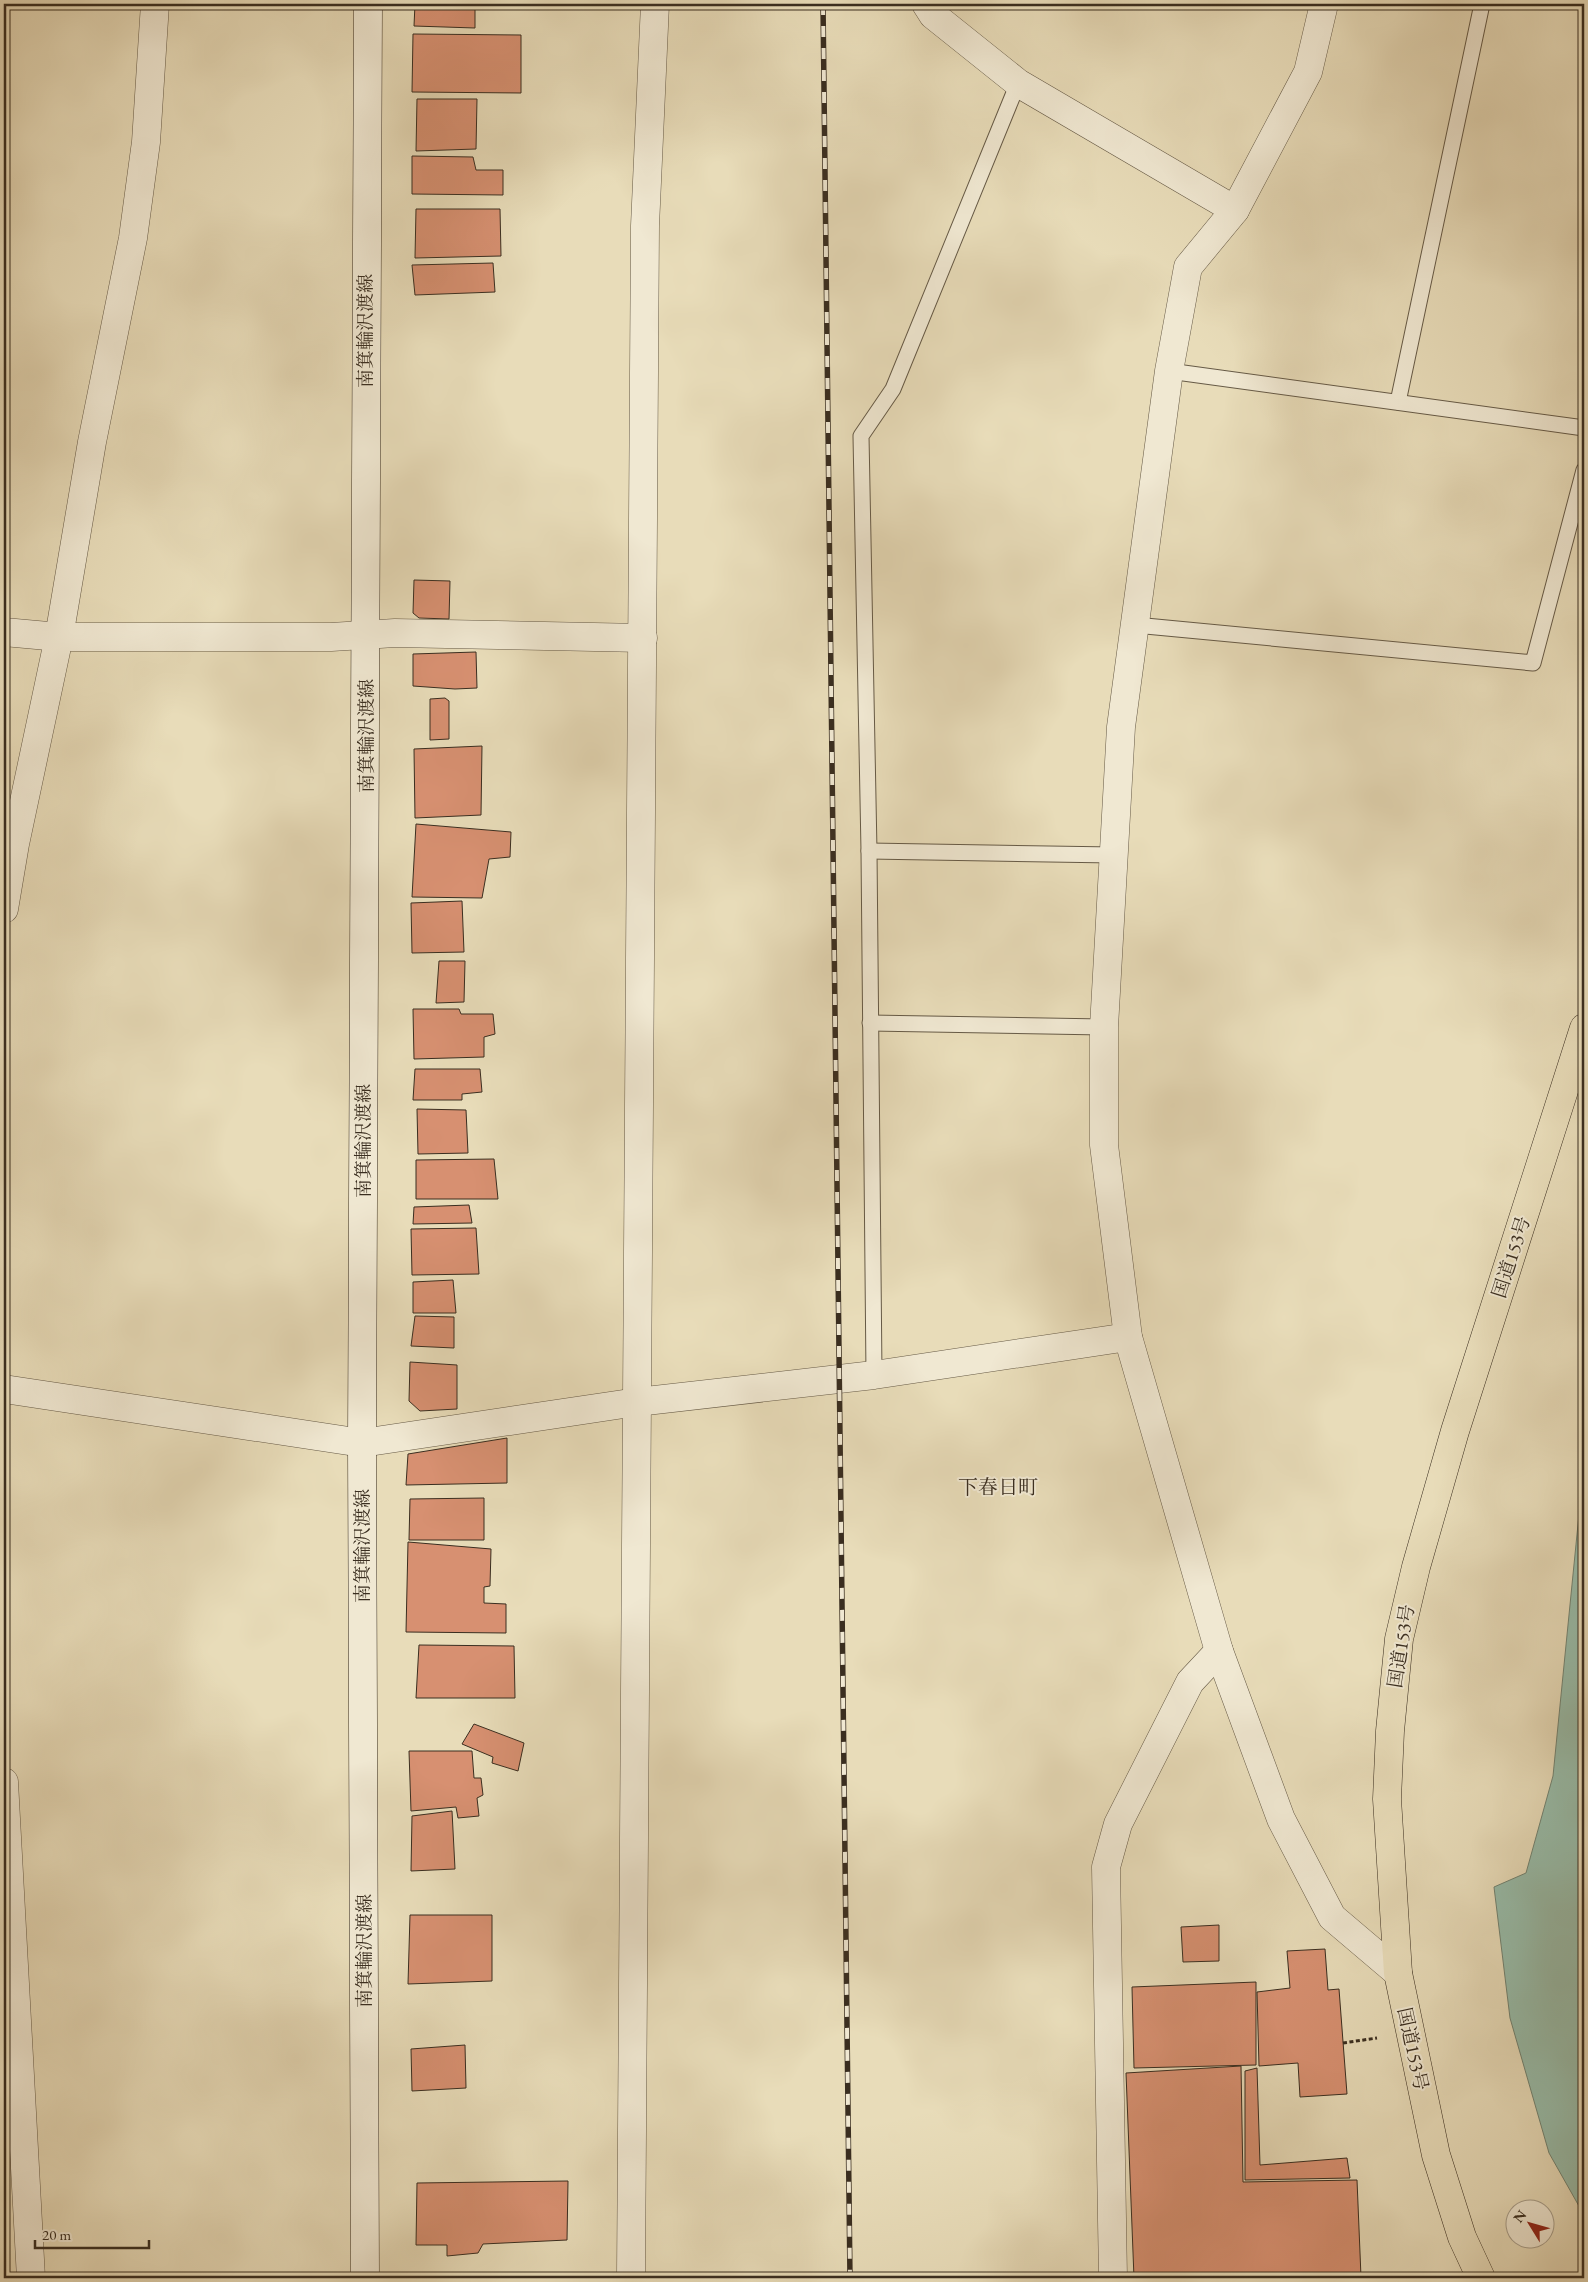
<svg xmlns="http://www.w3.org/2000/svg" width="1588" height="2282" font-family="'EB Garamond','Noto Serif JP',serif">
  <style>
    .water { fill: #98bca9; stroke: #728372 }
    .building { fill: #d79071; stroke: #3a2e20 }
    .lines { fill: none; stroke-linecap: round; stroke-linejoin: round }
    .service-casing { stroke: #665a46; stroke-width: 17 }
    .minor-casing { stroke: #665a46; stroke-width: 29 }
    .secondary-casing { stroke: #3a2e20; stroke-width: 29 }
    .trunk-casing { stroke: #3a2e20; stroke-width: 29 }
    .path { stroke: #3a2e20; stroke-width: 3; stroke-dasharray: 4 2.5; stroke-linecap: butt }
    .service { stroke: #f0e8d2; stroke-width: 15 }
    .minor { stroke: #f0e8d2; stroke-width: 28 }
    .secondary { stroke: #f0e8d2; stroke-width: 28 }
    .trunk { stroke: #e8dcb9; stroke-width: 28 }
    .rail-casing { stroke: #3a2e20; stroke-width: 5.5 }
    .rail { stroke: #f0e8d2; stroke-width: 4; stroke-dasharray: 11; stroke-linecap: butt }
    .labels { text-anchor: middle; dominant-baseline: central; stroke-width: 4; stroke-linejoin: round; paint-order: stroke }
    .street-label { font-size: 19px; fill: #3a2e20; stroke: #f0e8d2 }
    .neighbourhood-label { font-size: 20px; fill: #3a2e20; stroke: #f0e8d2 }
  </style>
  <rect width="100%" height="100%" fill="#e8dcb9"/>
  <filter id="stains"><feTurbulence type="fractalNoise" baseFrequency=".004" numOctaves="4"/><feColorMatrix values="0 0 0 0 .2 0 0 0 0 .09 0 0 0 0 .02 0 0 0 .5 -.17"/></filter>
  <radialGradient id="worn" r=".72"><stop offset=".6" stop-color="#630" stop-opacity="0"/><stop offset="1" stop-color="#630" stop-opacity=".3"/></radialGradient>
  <polygon class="water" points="1584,1464 1584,2215 1549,2153 1510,2018 1494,1887 1526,1873 1553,1776"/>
  <g class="building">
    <polygon points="415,4 475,4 475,28 414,26"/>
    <polygon points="413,34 521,35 521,93 412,92"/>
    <polygon points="417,99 477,99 476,149 416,151"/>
    <polygon points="412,156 473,157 476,170 503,170 503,195 412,194"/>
    <polygon points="416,209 500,209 501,256 415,258"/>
    <polygon points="493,263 495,292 415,295 412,265"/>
    <polygon points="414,580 450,581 449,619 419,618 413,613"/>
    <polygon points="476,652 477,688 455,689 413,686 413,654"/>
    <polygon points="445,698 449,701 449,739 430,740 430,699"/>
    <polygon points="482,746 481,815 415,818 414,749"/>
    <polygon points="416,824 511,832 510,857 489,859 482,898 412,897"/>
    <polygon points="462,901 464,952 412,953 411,903"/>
    <polygon points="439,961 465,961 464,1002 436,1003"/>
    <polygon points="413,1009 459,1009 461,1014 493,1014 495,1034 484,1037 484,1057 414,1059"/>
    <polygon points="415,1069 480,1069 482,1092 462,1094 462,1100 413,1100"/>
    <polygon points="417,1109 466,1110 468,1153 418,1154"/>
    <polygon points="494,1159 498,1199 416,1199 416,1160"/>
    <polygon points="469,1205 472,1223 413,1224 414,1207"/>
    <polygon points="476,1228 479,1274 412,1275 411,1229"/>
    <polygon points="453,1280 456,1313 413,1313 413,1282"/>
    <polygon points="415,1316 454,1317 454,1348 411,1346"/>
    <polygon points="410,1362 457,1365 457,1409 420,1411 409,1401"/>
    <polygon points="507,1438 507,1483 406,1485 408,1454"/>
    <polygon points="484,1498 484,1540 409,1540 410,1499"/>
    <polygon points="408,1542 491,1549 490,1586 484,1587 484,1603 506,1604 506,1633 406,1632"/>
    <polygon points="419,1645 514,1646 515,1698 416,1698"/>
    <polygon points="474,1724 524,1743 518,1771 492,1763 493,1757 462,1744"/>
    <polygon points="409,1751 472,1751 474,1778 481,1778 483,1795 477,1798 479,1816 458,1818 456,1807 411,1811"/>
    <polygon points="452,1811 455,1869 411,1871 412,1816"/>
    <polygon points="410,1915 492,1915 492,1981 408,1984"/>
    <polygon points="1219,1925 1219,1961 1183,1962 1181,1927"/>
    <polygon points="1325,1949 1328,1990 1339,1989 1347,2094 1300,2097 1298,2063 1259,2066 1257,1992 1290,1988 1287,1951"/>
    <polygon points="1256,1982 1256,2065 1134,2068 1132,1987"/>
    <polygon points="465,2045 466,2088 412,2091 411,2049"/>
    <polygon points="1241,2066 1243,2182 1357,2180 1361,2277 1134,2278 1126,2073"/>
    <polygon points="1257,2068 1260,2165 1347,2158 1350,2178 1245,2180 1245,2071"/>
    <polygon points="568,2181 567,2240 483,2244 478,2253 447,2256 447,2245 416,2245 417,2183"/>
  </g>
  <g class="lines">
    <defs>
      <g id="service">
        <polyline points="1169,371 1584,428"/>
        <polyline points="1398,402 1482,4"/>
        <polyline points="1135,625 1533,663 1584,470"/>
        <polyline points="869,851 1114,855"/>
        <polyline points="870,1023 1104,1027"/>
        <polyline points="874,1375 869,851 861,436 893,389 1018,83"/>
      </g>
      <g id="minor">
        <polyline points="926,4 933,15 1018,83 1235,210"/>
        <polyline points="1324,4 1308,72 1235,210 1188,267 1169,371 1121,727 1104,1027 1104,1145 1128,1337 1219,1651 1281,1819 1332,1917 1398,1973"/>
        <polyline points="4,632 59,637 331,637 395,633 643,638"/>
        <polyline points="4,909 15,844 59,637 92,442 133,238 146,142 155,4"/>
        <polyline points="4,1389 362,1443 637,1402 874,1375 1128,1337"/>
        <polyline points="4,1782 31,2278"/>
        <polyline points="631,2278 645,226 655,4"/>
        <polyline points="1113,2278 1106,1867 1118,1824 1190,1682 1219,1651"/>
      </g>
      <polyline id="secondary" points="365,2278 362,1443 368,4"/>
      <polyline id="trunk" points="1481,2278 1462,2237 1436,2155 1398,1973 1387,1799 1390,1731 1399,1639 1416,1567 1455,1431 1584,1028"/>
    </defs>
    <use href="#service" class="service-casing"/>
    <use href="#minor" class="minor-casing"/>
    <use href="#secondary" class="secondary-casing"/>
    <use href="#trunk" class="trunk-casing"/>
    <polyline class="path" points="1343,2043 1377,2038"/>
    <use href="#service" class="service"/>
    <use href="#minor" class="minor"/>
    <use href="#secondary" class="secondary"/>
    <use href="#trunk" class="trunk"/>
    <defs>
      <polyline id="rail" points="823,4 850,2278"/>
    </defs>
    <use href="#rail" class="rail-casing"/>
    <use href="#rail" class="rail"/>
  </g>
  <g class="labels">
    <g class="street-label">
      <text transform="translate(365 331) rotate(-90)">南箕輪沢渡線</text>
      <text transform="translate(366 736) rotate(-90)">南箕輪沢渡線</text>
      <text transform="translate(363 1141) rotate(-90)">南箕輪沢渡線</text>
      <text transform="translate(1511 1257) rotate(-72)">国道153号</text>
      <text transform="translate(362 1546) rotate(-90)">南箕輪沢渡線</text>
      <text transform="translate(1401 1646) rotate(-81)">国道153号</text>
      <text transform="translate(364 1951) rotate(-90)">南箕輪沢渡線</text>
      <text transform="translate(1413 2049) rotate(78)">国道153号</text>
    </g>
    <g class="neighbourhood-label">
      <text x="998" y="1487">下春日町</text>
    </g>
  </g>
  <rect width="1588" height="2282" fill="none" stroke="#e8dcb9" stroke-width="20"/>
  <rect x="5" y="5" width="1578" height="2272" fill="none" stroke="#3a2e20" stroke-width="2.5"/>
  <rect x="10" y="10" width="1568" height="2262" fill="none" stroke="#3a2e20"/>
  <g transform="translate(1530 2224) rotate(307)"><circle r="24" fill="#f0e8d2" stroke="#a79e8b"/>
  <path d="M0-4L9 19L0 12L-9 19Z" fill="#8f2418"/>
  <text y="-8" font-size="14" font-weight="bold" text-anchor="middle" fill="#3a2e20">N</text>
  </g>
  <path d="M35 2240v8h114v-8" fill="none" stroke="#3a2e20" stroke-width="2.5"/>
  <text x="42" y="2240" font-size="15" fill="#3a2e20" stroke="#f0e8d2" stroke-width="4" paint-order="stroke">20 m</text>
  <rect width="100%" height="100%" filter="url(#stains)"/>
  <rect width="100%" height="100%" fill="url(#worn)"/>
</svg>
